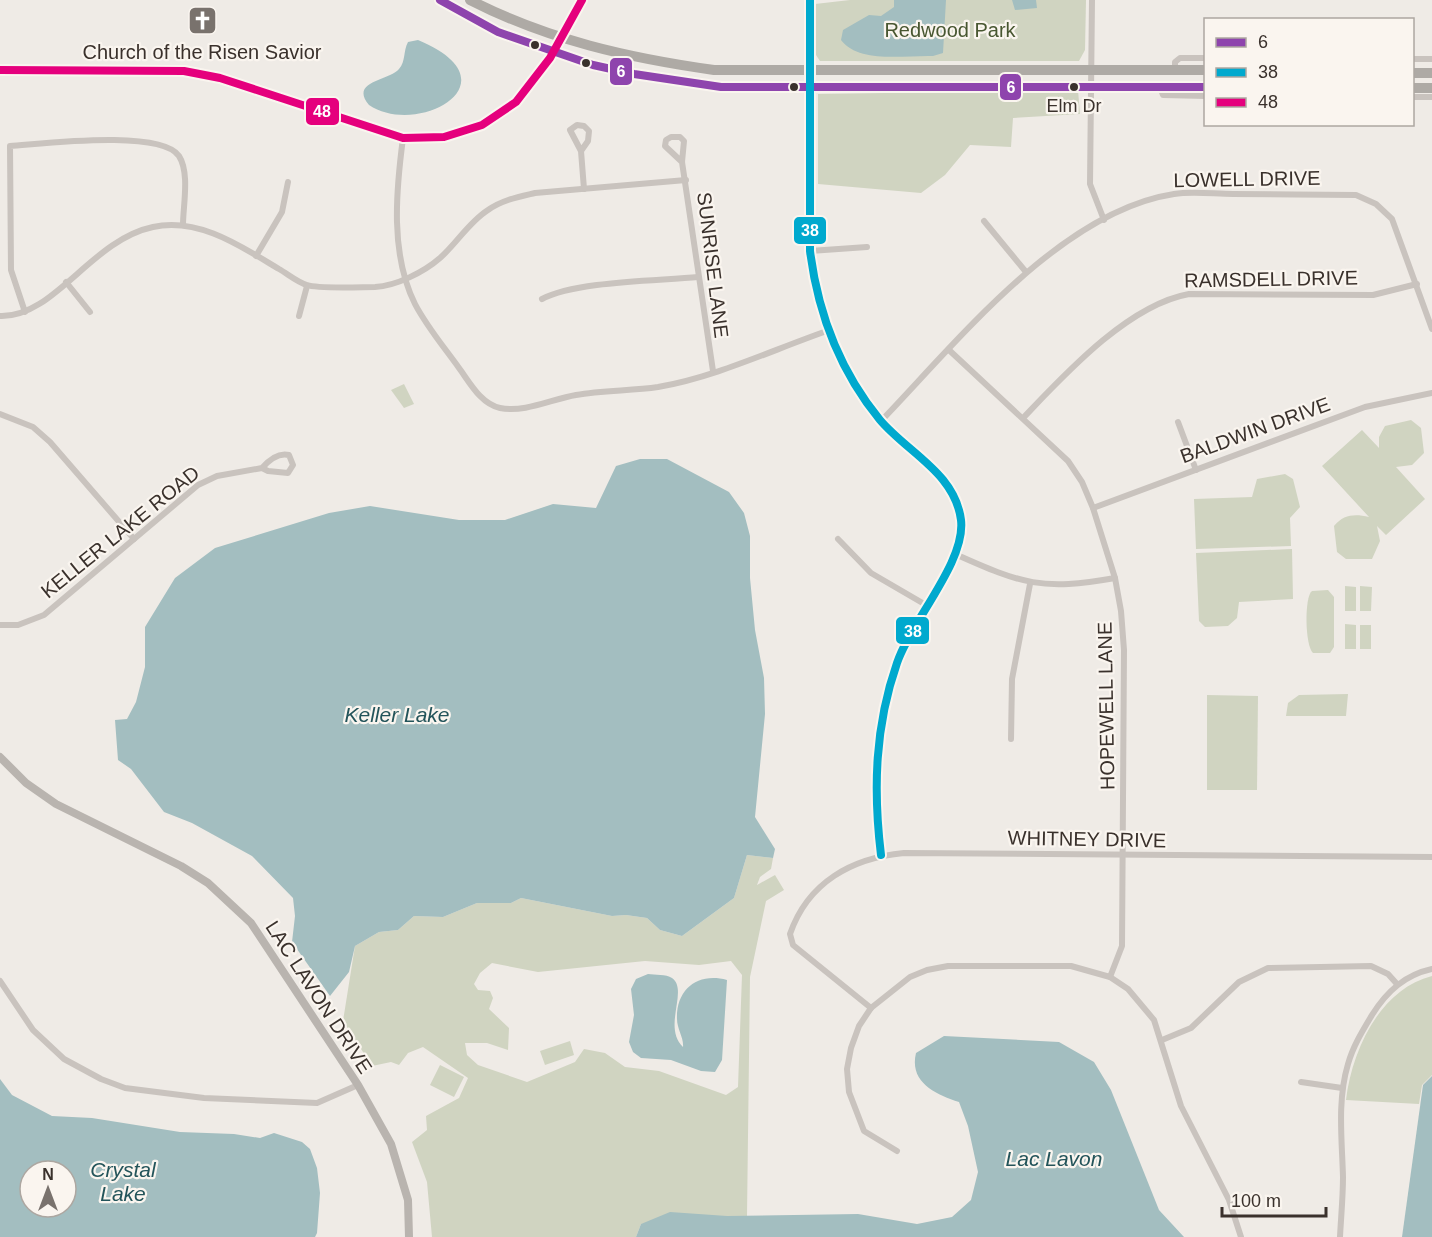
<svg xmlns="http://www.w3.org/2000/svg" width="1432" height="1237" font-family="Helvetica,sans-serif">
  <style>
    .green { fill: #d0d4c1; fill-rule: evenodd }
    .water { fill: #a3bec0; fill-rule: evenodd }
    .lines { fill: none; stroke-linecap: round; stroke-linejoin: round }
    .street { stroke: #c9c3be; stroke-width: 6 }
    .secondary { stroke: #b9b4af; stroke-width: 8 }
    .highway { stroke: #aeaaa5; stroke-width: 10 }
    .bus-1-casing { stroke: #faf5ef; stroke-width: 12 }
    .bus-2-casing { stroke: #faf5ef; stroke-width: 12 }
    .bus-3-casing { stroke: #faf5ef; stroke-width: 12 }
    .bus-1 { stroke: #8e44ad; stroke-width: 8 }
    .bus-2 { stroke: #00a9ce; stroke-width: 8 }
    .bus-3 { stroke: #e5007d; stroke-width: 8 }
    .bus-dot { fill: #3a312c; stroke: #faf5ef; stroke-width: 2 }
    .labels { text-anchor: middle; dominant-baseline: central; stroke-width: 4.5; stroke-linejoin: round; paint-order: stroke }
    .bus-label { font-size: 18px; fill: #3a312c; stroke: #faf5ef }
    .park-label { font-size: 20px; fill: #485731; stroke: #faf5ef }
    .poi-label { font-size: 20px; fill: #3a312c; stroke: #faf5ef }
    .street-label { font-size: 20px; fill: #3a312c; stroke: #faf5ef }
    .water-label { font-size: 21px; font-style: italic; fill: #23545a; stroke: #faf5ef }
    .line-badge { stroke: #faf5ef; stroke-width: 2 }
    .badge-label { font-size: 16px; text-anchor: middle; font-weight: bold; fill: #fff }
  </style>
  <rect width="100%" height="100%" fill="#efebe6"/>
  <g class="green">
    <polygon points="850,0 1086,0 1085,50 1079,61 820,61 814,52 815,4"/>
    <polygon points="1078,90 1080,114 1013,118 1011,147 970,145 945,175 921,193 818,184 818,94"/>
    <polygon points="404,384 414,404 404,408 391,390"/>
    <path d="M1411,420L1421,428L1424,453L1412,465L1396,467L1425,499L1386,535L1377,526L1380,541L1372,559H1346L1337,552L1334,526C1344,514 1355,514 1369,517L1322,466L1362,430L1379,448V437L1385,426Z"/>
    <polygon points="1285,474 1293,479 1300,507 1290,518 1291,546 1196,549 1194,499 1252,497 1257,479"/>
    <polygon points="1292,549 1293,599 1239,602 1237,618 1228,626 1205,627 1199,621 1196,553"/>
    <polygon points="1345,586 1356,587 1356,611 1345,611"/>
    <polygon points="1360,586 1372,587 1371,611 1360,611"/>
    <path d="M1328,590L1334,597V647L1330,653H1313C1305,646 1304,597 1312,591Z"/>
    <polygon points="1345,624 1356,625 1356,649 1345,649"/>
    <rect x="1360" y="625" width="11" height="24"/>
    <polygon points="1348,694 1346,716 1286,716 1288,703 1299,695"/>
    <polygon points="1207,695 1258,696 1257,790 1207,790"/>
    <path d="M747,855L773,858L771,869L760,877L757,885L775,875L784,890L766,901L750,977L747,1216L641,1224L636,1237H432L427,1182L412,1142L427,1130L426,1116L459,1098L468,1078L423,1047L408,1053L399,1065L391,1062L372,1066L343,1021L355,946L379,932L398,930L414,916L443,917L477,903H511L521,898L612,916L626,915L647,918L660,930L682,936L734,898ZM645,961L699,965L731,961L742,975L738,1087L726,1095L659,1071L625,1067L605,1053L584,1049L575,1062L527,1082L478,1065L467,1055L465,1043H487L508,1050L509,1028L489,1009L493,998L490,991L478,990L474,984L480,973L492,963L538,972Z"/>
    <path d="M1432,976V1075L1422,1085L1419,1104L1346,1100C1352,1050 1380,989 1432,976Z"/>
    <polygon points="570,1041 574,1055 545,1065 540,1051"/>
    <polygon points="440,1065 464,1077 454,1097 430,1085"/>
  </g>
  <g class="water">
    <path d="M894,0H946L943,53L933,56C905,55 859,64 841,40L843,30L869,15L881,16L894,7Z"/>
    <polygon points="1012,0 1036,0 1037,8 1015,10"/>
    <path d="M418,40C519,82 418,138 369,105C349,81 389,81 399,69C406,61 403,51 408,42Z"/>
    <polygon points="640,459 667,459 729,492 744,513 750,536 750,578 755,630 764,678 765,714 755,817 775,849 773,858 747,855 734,898 682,936 660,930 647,918 626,915 612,916 521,898 511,903 477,903 443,917 414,916 398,930 379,932 355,946 349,972 330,996 292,942 295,916 293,898 252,856 192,823 164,812 131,769 118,760 115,720 127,719 136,702 145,667 145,627 175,578 215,548 329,513 370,506 459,520 505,520 553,504 596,508 616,466"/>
    <path d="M648,974C655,975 666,974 672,978C689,990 662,1027 683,1047C684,1038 677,1029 677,1019C676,989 698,972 727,980L722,1060L715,1072L701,1071L671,1060L641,1058L633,1052L629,1042L634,1015L631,989L636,979Z"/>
    <path d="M944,1036L1059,1042L1094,1062L1111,1090L1159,1210L1184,1237H636L641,1224L670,1212L727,1216L858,1214L917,1224L952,1217L971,1200L978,1172L968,1126L959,1102C935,1094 909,1082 916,1053Z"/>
    <polygon points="1432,1076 1432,1237 1402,1237 1423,1085"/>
    <path d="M0,1079L12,1095L52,1116L92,1118L180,1132L234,1134L260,1138L274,1133L302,1142L310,1149L317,1168L320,1193L317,1233L315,1237H0ZM30,1171H66V1207H30Z"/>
  </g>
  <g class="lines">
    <g class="street">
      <path d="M810,0V251C818,314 839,370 880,420C908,453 955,473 961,520C966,562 911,621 897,663C875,726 873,789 881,855"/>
      <polyline points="1092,0 1090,184 1104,220"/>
      <polyline points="561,39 582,0"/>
      <polyline points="1412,59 1432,59"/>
      <polyline points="1175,70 1175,62 1180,58 1206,58"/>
      <polyline points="1160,87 1163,95 1206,96"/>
      <polyline points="1412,97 1432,97"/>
      <path d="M403,138C396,191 390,254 415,304C427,327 444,347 459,368C470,383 481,404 500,408C525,413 552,399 576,395C603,390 631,391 658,387C716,377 772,350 827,331"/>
      <polyline points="581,151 588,141 589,131 584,126 577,125 570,130 581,151 584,189"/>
      <polyline points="682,162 665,146 666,140 671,137 680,137 684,141 682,162 713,371"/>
      <polyline points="984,221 1026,272"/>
      <polyline points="810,251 867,247"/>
      <polyline points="256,256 282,212 288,182"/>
      <polyline points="66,282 90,312"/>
      <path d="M542,299C576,281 657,281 698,277"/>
      <path d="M25,312L11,270L10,146C42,144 160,129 179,156C190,173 183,206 183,225"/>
      <path d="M0,316C54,318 91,240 153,227C199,217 242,247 279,269C288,274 297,282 307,285C318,289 361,287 375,287C396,286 424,272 440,258C457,243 469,222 488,210C502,200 518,197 535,193L686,180"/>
      <polyline points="299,316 307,286"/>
      <polyline points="949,350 1068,461 1082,482 1093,508 1115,578 1121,611 1124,650 1122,946 1110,977"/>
      <polyline points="0,414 33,427 50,442 134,539"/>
      <path d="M1024,417C1065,374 1128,305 1189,294L1373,295L1417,284"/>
      <path d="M881,421C957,342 1061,211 1174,194C1193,191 1214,194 1233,194C1274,194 1315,195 1356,195L1376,204L1392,219L1432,329"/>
      <polyline points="1178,422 1196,470"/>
      <polyline points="1093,508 1365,407 1432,393"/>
      <polyline points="838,539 871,573 926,605"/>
      <path d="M955,554C1022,584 1042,591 1115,578"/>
      <path d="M0,625H18L44,615L198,485L217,476L262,468L268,471L288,473L293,465L289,455C278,452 269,460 262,468"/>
      <polyline points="1011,739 1012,679 1030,584"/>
      <polyline points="0,981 33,1030 64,1059 101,1079 125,1088 204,1098 317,1103 358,1085"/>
      <path d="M871,1008L793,945L790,934C808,882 852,858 904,853L1432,857"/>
      <polyline points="1162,1040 1191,1028 1239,982 1268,968 1371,966 1388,974 1397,984"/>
      <polyline points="1301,1082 1342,1088"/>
      <polyline points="897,1151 864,1131 849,1092 847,1069 851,1048 859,1026 871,1008 910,977 927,970 948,966 1071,966 1110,977 1128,989 1154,1020 1181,1106 1229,1200 1241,1237"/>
      <path d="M1340,1237C1341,1217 1343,1197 1343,1177C1342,1139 1337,1101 1348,1064C1353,1046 1363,1030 1372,1015C1387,991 1405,975 1432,969"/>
    </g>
    <g class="secondary">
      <polyline points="0,70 184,71 220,78 403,138 444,137 482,125 516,102 540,73 561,39"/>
      <polyline points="0,757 26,783 56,804 181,866 208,883 251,923 358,1085 391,1144 408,1200 409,1237"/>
    </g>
    <g class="highway">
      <polyline points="440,0 498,32 593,65 634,74 721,87 1206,87"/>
      <path d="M470,0C548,40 629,58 714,70H1206"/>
      <polyline points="1412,73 1432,73"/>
      <polyline points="1412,88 1432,88"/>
    </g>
    <defs>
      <polyline id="bus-1" points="440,0 498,32 593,65 634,74 721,87 1206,87"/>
      <path id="bus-2" d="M810,0V251C818,314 839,370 880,420C908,453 955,473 961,520C966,562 911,621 897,663C875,726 873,789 881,855"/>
      <polyline id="bus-3" points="0,70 184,71 220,78 403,138 444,137 482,125 516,102 550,58 582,0"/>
    </defs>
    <use href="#bus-1" class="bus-1-casing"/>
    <use href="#bus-2" class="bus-2-casing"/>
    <use href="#bus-3" class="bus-3-casing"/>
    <use href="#bus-1" class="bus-1"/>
    <use href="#bus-2" class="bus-2"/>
    <use href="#bus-3" class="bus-3"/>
  </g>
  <defs>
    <symbol id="church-square" viewBox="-11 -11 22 22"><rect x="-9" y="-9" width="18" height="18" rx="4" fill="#79726d" stroke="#faf5ef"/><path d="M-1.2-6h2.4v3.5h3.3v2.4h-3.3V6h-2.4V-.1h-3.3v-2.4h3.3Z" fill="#fff"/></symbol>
  </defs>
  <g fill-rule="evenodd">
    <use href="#church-square" x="186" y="4" width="33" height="33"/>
  </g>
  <g class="bus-dot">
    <circle cx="535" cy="45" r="5"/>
    <circle cx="586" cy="63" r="5"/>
    <circle cx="794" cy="87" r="5"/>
    <circle cx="1074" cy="87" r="5"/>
  </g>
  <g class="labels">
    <g class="bus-label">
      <text x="1074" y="106">Elm Dr</text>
    </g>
    <g class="park-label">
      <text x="950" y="30">Redwood Park</text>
    </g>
    <g class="poi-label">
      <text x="202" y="52">Church of the Risen Savior</text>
    </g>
    <g class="street-label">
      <text transform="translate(1247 179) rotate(-1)">LOWELL DRIVE</text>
      <text transform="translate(713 265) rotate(83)">SUNRISE LANE</text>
      <text transform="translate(1271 279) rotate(-1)">RAMSDELL DRIVE</text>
      <text transform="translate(1255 430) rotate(-20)">BALDWIN DRIVE</text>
      <text transform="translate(120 532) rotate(-39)">KELLER LAKE ROAD</text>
      <text transform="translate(1106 706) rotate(-91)">HOPEWELL LANE</text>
      <text transform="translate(1087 839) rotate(1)">WHITNEY DRIVE</text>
      <text transform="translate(319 997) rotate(57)">LAC LAVON DRIVE</text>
    </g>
    <g class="water-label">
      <text x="397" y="714">Keller Lake</text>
      <text x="1054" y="1158">Lac Lavon</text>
      <text x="123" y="1169">Crystal<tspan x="123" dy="24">Lake</tspan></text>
    </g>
  </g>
  <g class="line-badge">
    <rect x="609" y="57" width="24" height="29" rx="6" fill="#8e44ad"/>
    <rect x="999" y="73" width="23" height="28" rx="6" fill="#8e44ad"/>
    <rect x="305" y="97" width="35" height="29" rx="6" fill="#e5007d"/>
    <rect x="793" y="216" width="34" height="29" rx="6" fill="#00a9ce"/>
    <rect x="895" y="616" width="35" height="29" rx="6" fill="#00a9ce"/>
  </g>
  <g class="badge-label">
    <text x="621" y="77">6</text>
    <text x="1011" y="93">6</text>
    <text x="322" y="117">48</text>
    <text x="810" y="236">38</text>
    <text x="913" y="637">38</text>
  </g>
  <rect x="1204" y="18" width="210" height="108" fill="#faf5ef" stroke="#ada7a1" stroke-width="1.5"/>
  <rect x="1216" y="38" width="30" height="9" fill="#8e44ad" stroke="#ada7a1" stroke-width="1.5"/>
  <text x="1258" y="48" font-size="18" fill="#3a312c">6</text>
  <rect x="1216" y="68" width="30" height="9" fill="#00a9ce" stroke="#ada7a1" stroke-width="1.5"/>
  <text x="1258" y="78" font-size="18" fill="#3a312c">38</text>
  <rect x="1216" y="98" width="30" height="9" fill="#e5007d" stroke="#ada7a1" stroke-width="1.5"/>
  <text x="1258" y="108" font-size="18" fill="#3a312c">48</text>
  <g transform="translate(48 1189)"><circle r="28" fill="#faf5ef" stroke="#ada7a1" stroke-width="1.5"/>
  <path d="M0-4.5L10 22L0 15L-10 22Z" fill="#79726d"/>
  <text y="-9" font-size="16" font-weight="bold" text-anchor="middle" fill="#3a312c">N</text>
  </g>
  <path d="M1222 1207v9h104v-9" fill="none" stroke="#3a312c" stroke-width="3"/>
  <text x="1231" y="1207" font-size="18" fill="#3a312c" stroke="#faf5ef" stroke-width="4.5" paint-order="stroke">100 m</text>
</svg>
